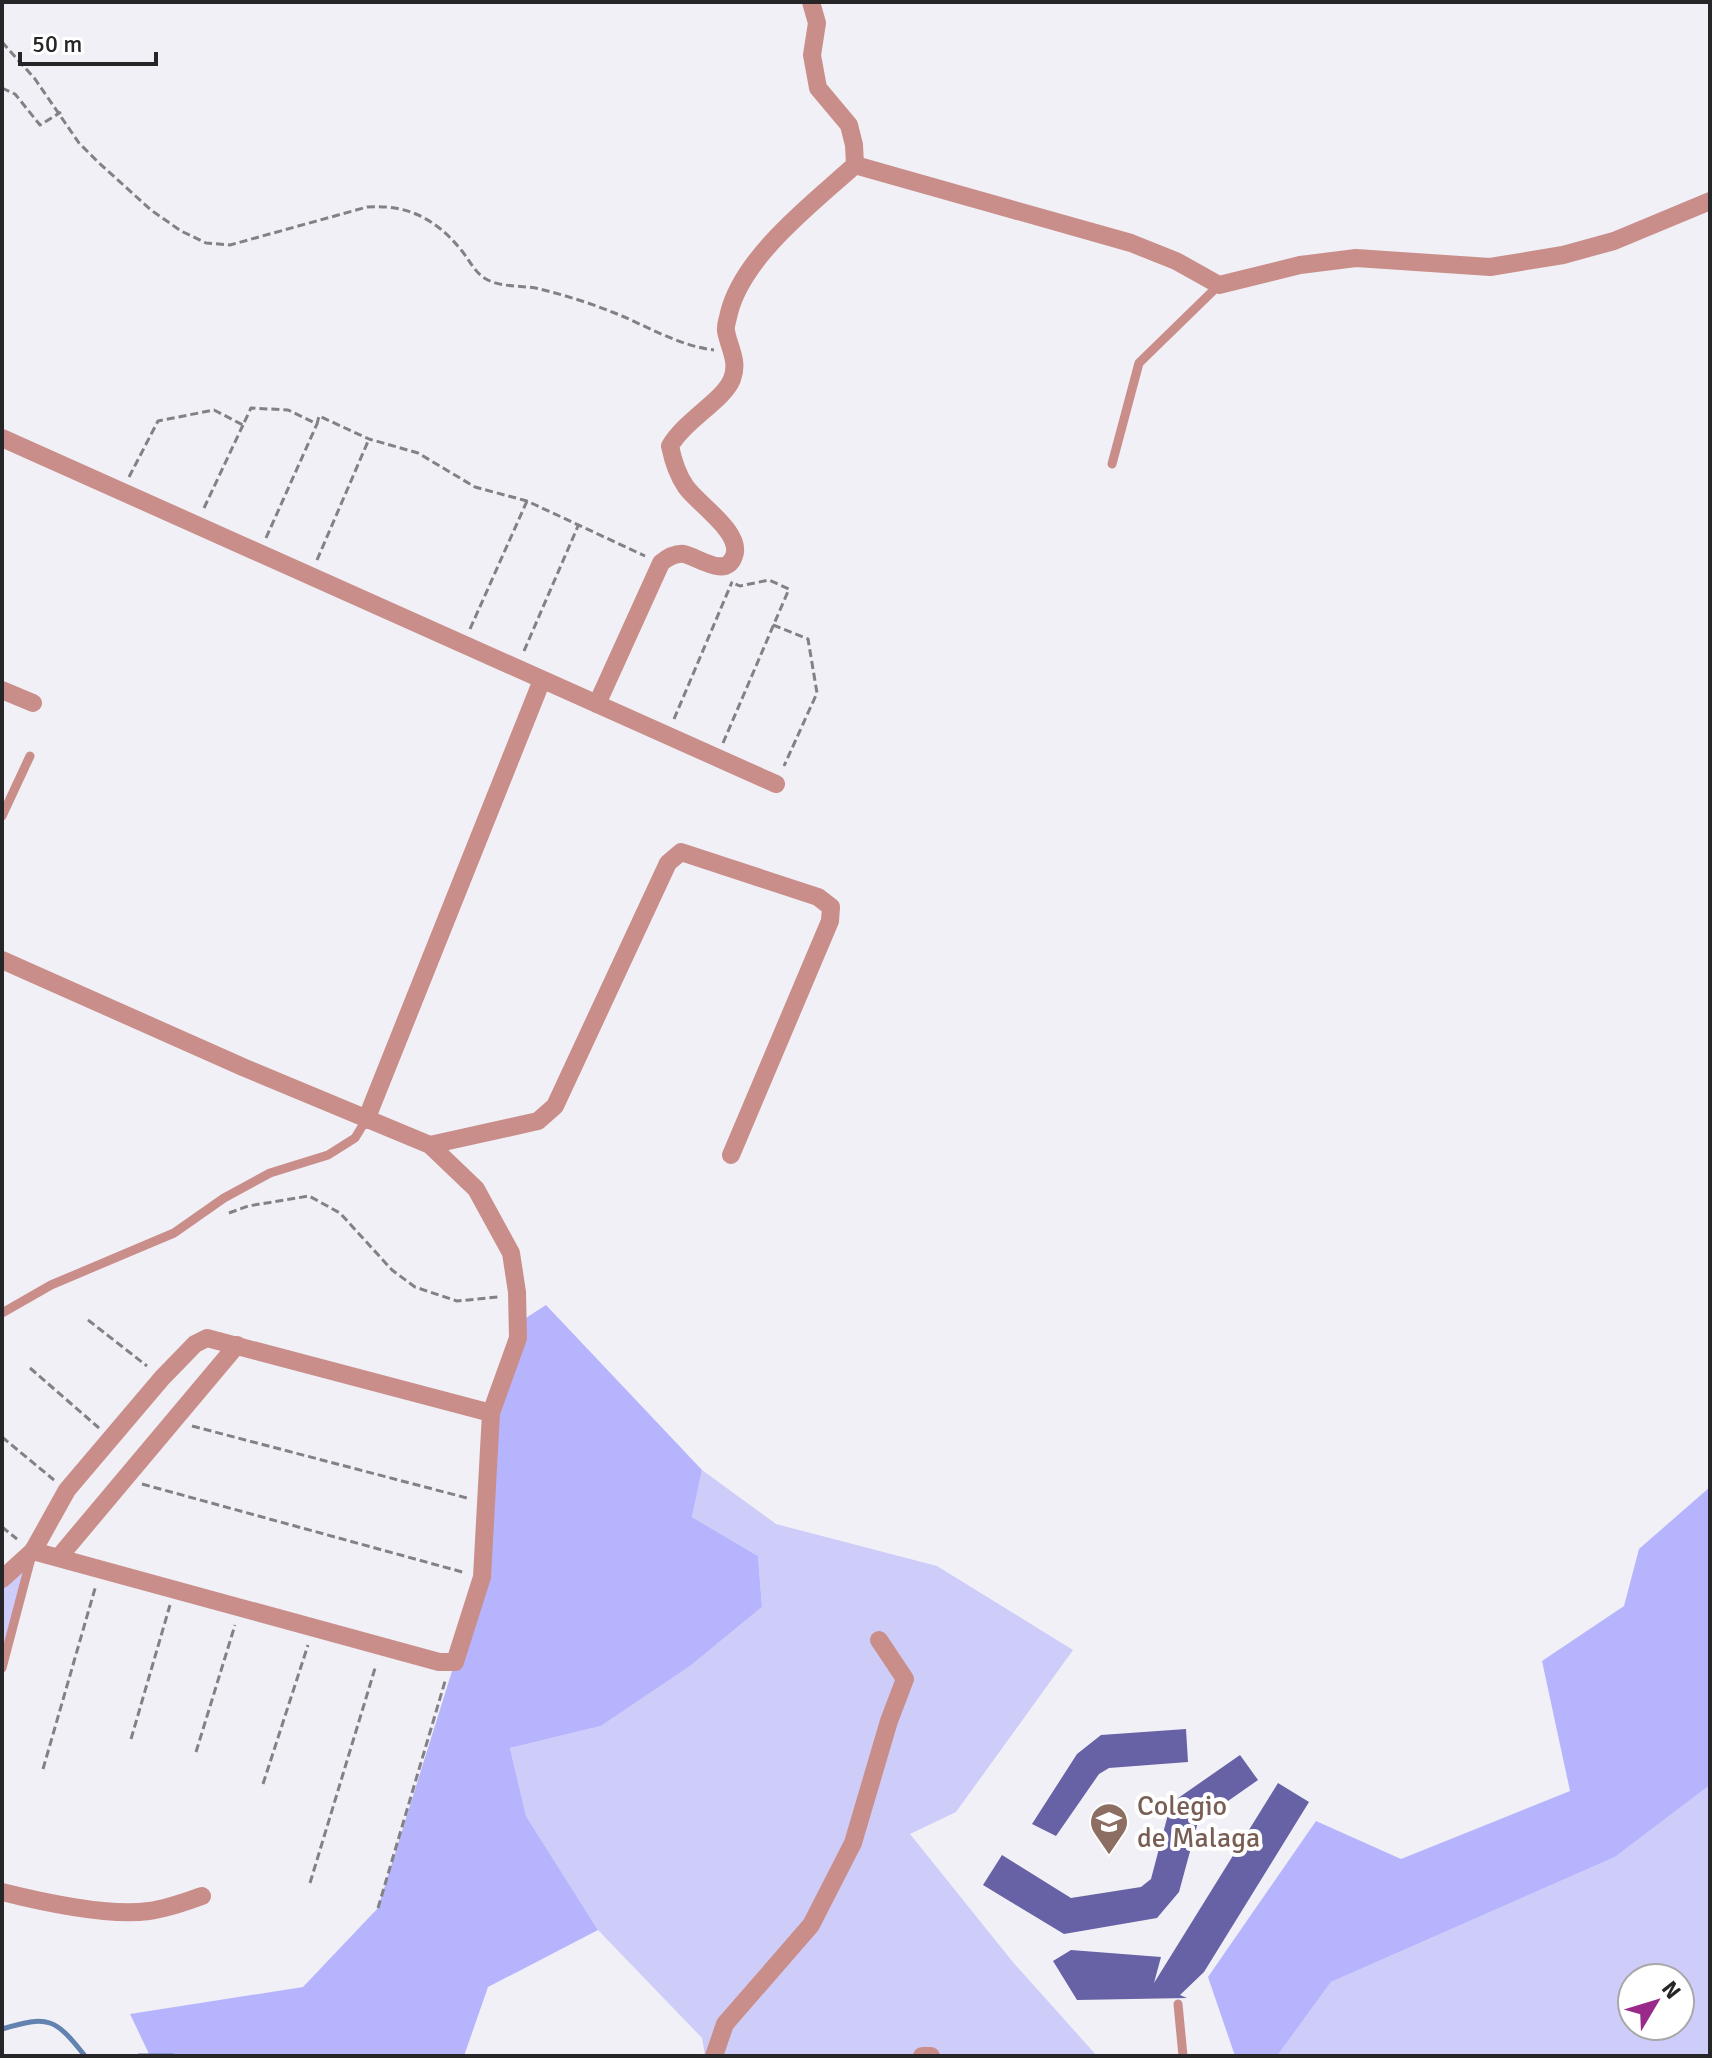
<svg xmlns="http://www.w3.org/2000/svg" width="1712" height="2058" font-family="Signika,sans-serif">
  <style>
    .green { fill: #cecdfa; fill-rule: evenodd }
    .forest { fill: #b7b4fe }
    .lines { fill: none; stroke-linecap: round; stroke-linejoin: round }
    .stream { stroke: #6282af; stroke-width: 5 }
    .building { fill: #6762a6 }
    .path { stroke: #828286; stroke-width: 3; stroke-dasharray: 8 4; stroke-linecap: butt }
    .lane { stroke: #ca8e8a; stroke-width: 9 }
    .street { stroke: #ca8e8a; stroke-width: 18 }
    .labels { text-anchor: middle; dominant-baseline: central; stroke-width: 8; stroke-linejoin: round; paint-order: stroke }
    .education-label { font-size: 28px; fill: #785e54; stroke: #fff; text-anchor: start }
  </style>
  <rect width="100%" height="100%" fill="#f0f0f6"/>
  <g class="green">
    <polygon points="702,1470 776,1524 937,1566 1073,1650 956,1812 910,1834 1012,1961 1097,2056 705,2056 702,2038 598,1930 526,1816 510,1748 601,1726 690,1666 762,1607 758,1556 692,1517"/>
    <polygon points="33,1551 2,1668 2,1579"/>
    <path d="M1710,1785V2056H1277L1331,1982L1615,1857ZM1632,1978H1680V2026H1632Z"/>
  </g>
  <g class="forest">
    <polygon points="546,1305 702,1470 692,1517 758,1556 762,1607 690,1666 601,1726 510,1748 526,1816 598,1930 488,1987 464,2056 150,2056 130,2014 303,1987 378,1908 477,1591 491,1413 518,1323"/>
    <polygon points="1710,1487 1710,1785 1615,1857 1331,1982 1277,2056 1235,2056 1208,1977 1316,1821 1401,1859 1570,1791 1542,1661 1624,1606 1639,1549"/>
  </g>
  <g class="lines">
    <g class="stream">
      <path d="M2,2029C49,2015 55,2018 85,2056"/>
      <polyline points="139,2056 173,2056"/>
    </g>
  </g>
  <g class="building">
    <polygon points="1186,1729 1188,1762 1109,1768 1099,1774 1056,1836 1032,1824 1077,1754 1101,1735"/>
    <polygon points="1240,1755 1258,1780 1198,1822 1179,1892 1157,1918 1064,1934 983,1885 1002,1855 1071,1898 1141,1887 1151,1879 1171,1803"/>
    <polygon points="1278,1783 1309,1802 1204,1972 1180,1995 1187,1998 1077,2000 1053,1961 1071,1950 1161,1957 1154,1983"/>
  </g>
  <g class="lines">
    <g class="path">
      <path d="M2,42L35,79L79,143L98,162L151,210L181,231L206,243L230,245L367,207C409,204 437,220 462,251C470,261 475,273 486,279C502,288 523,285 540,289C568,296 596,305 622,316C652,329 681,346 714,350"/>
      <polyline points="2,88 15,94 40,125 61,112"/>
      <polyline points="129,477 158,421 214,410 243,425 251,408 288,410 317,424 319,416 369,439 418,453 475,487 527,501 645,556"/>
      <polyline points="204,508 243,425"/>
      <polyline points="266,538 317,424"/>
      <polyline points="317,560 369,439"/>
      <polyline points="773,625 808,639 817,693 784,766"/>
      <polyline points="470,629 527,501"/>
      <polyline points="524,651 578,526"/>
      <polyline points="674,719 732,582"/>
      <polyline points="723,743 789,589 769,580 740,586 731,582"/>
      <polyline points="229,1213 248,1206 309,1196 340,1213 392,1270 415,1287 457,1301 498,1297"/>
      <polyline points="88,1320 147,1366"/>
      <polyline points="30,1368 99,1428"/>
      <polyline points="192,1426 467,1498"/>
      <polyline points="2,1437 54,1480"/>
      <polyline points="142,1484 466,1573"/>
      <polyline points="2,1527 17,1539"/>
      <polyline points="131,1739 170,1605"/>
      <polyline points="196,1752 235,1625"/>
      <polyline points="43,1769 96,1585"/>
      <polyline points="263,1784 308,1645"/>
      <polyline points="310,1883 376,1665"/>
      <polyline points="378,1908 446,1678"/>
    </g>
    <g class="lane">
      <polyline points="1112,464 1139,363 1219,285"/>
      <polyline points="2,816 30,756"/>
      <polyline points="2,1313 51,1285 174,1233 224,1198 270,1173 328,1155 355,1138 366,1120"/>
      <polyline points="2,1668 31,1558"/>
      <polyline points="1178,2004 1183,2056"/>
    </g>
    <g class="street">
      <polyline points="855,165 1131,243 1176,261 1219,285 1300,265 1356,258 1490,267 1563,255 1614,241 1710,201"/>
      <polyline points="2,438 776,784"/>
      <polyline points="2,690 33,703"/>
      <path d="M597,704L661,563C667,558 675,553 684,554C698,557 726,579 734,556C743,533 698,504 686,487C677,474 673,461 670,446C685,420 724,400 732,379C739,361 729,348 726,331C725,325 728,319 729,313C743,256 813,203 855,165L854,145L849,125L818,88L812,55L817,23L811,2"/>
      <polyline points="2,960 245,1068 430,1145 476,1189 511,1253 517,1292 518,1338 491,1413 482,1577 455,1662 439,1662 33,1551"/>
      <polyline points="366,1120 542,680"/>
      <polyline points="430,1145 538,1121 555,1106 668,863 681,852 818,897 831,907 830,921 731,1155"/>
      <polyline points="59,1557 237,1345"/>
      <polyline points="2,1579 33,1551 67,1490 162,1378 195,1344 207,1338 491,1413"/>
      <path d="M2,1892C42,1902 108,1917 149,1911C167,1909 185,1902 202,1896"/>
      <polyline points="714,2056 725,2024 811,1925 853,1843 889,1721 905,1679 879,1640"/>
      <polyline points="922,2056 931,2056"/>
    </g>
  </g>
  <defs>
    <symbol id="school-pin" viewBox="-11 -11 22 30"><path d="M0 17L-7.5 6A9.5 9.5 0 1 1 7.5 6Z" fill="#8d6e63" stroke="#fff"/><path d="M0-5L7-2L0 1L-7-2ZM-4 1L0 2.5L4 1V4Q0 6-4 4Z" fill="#fff"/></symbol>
  </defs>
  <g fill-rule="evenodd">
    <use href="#school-pin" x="1087" y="1800" width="44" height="60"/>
  </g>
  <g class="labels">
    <g class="education-label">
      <text x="1137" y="1806">Colegio<tspan x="1137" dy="32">de Malaga</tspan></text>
    </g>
  </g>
  <rect width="1712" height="2058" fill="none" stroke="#262628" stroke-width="8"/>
  <g transform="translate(1656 2002) rotate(52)"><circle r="38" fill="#ffffff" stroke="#a8a8a9" stroke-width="2"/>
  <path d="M0-6L14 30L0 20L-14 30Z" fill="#9a2a89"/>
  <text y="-12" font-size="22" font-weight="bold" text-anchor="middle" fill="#262628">N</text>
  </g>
  <path d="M20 52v12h136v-12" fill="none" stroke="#262628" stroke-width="4"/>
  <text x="32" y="52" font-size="24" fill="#262628" stroke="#ffffff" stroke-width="6" paint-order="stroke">50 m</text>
</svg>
